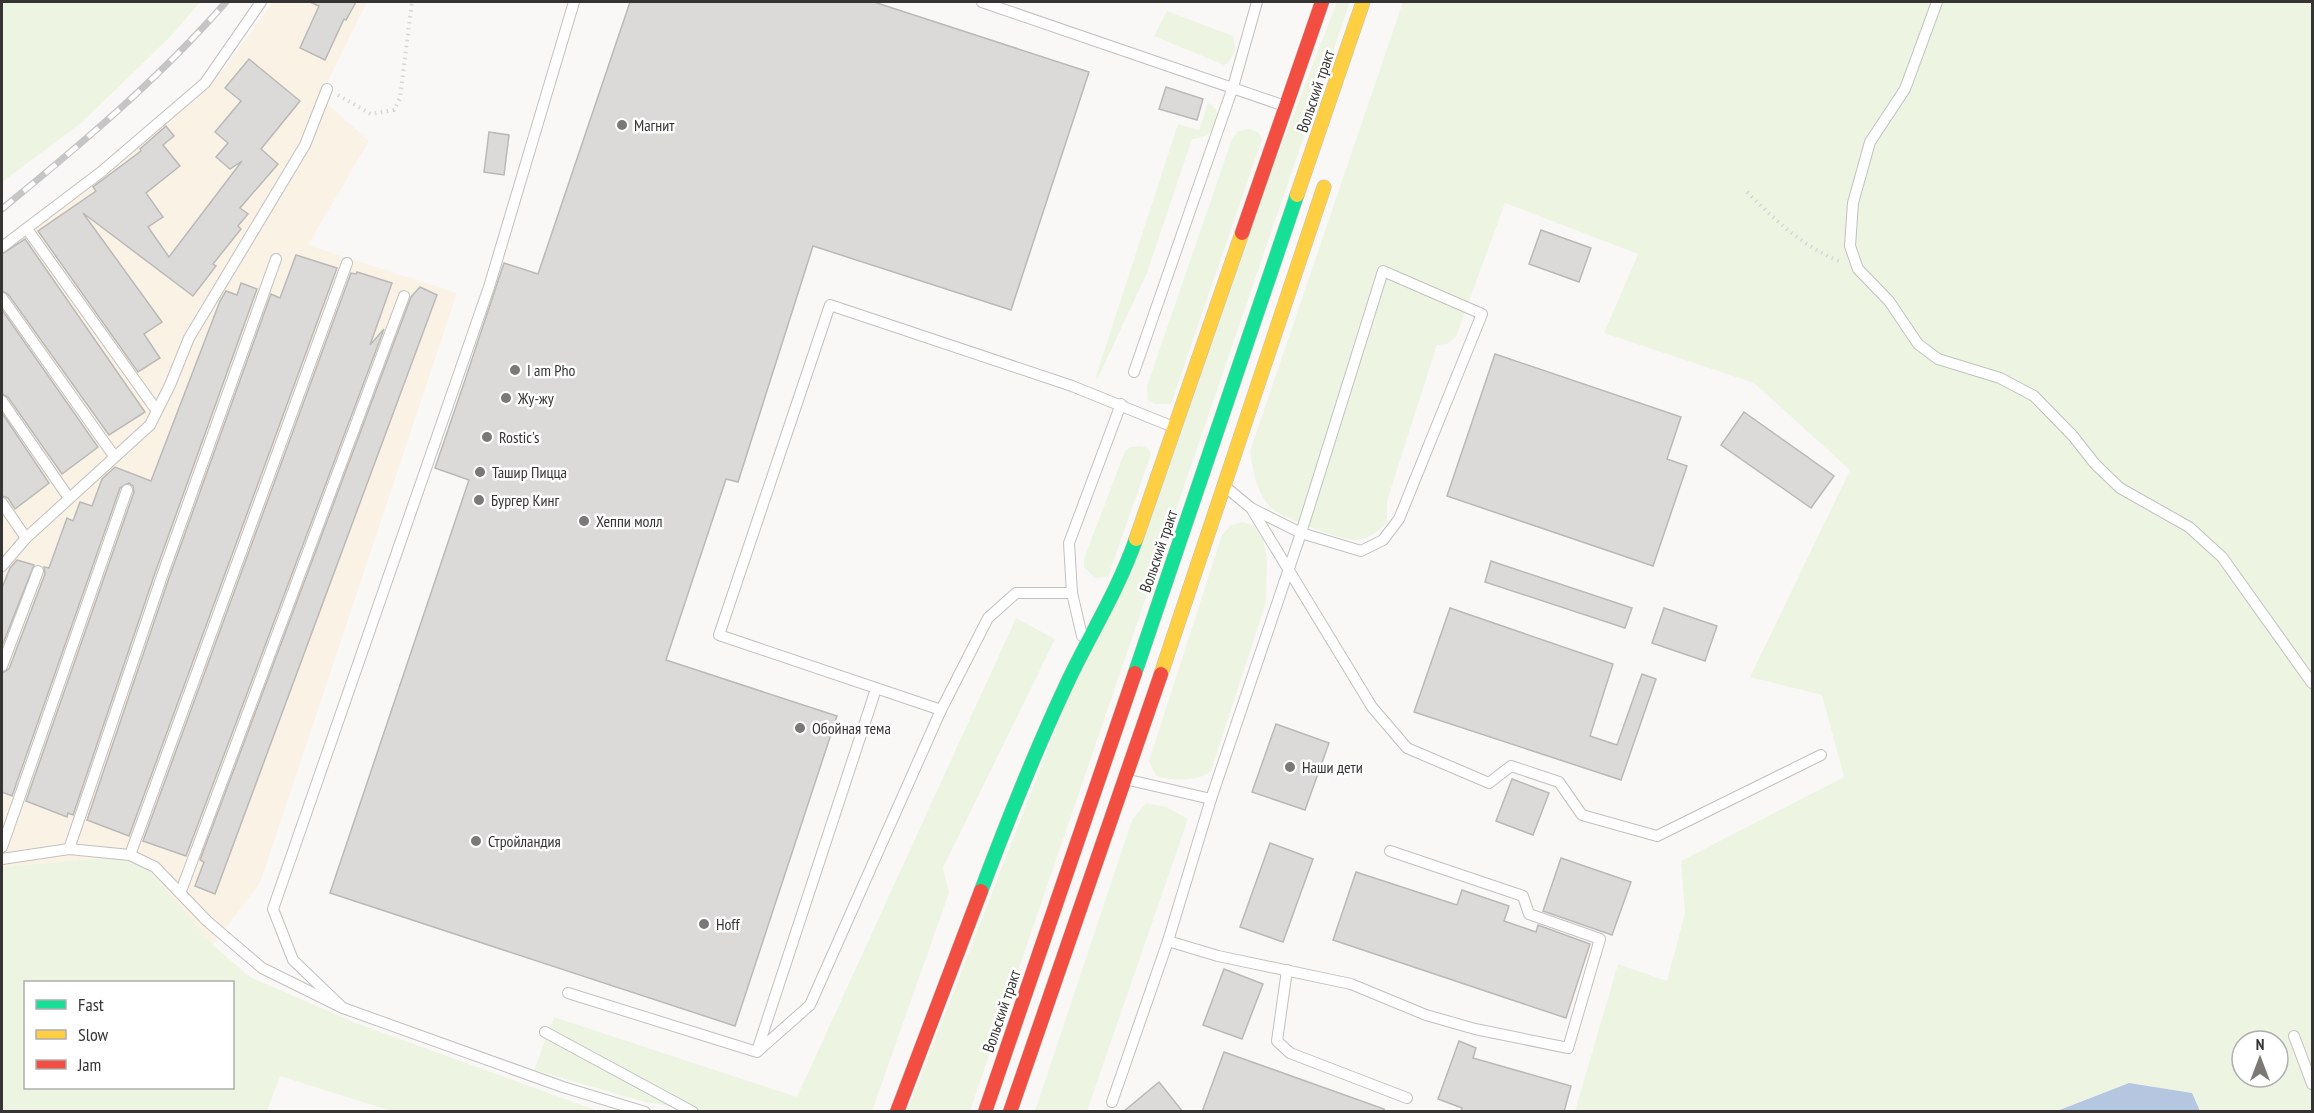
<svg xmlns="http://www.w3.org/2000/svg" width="2314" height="1113" font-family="'PT Sans Narrow',sans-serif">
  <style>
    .industrial { fill: #fbf2e6 }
    .green { fill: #edf5e2; fill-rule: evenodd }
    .water { fill: #b5c6e1 }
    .building { fill: #dcdad9; stroke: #bab9b7; stroke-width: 1.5 }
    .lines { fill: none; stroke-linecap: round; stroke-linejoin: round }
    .lane-casing { stroke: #c2c1bf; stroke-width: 12 }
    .fast-casing { stroke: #c2c1bf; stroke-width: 15 }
    .slow-casing { stroke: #c2c1bf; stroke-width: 15 }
    .jam-casing { stroke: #c2c1bf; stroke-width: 15 }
    .path { stroke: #d7d7d7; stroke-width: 4; stroke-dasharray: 1.5 4.5; stroke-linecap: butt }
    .lane { stroke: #fefefe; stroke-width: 10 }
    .fast { stroke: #16e098; stroke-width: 14 }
    .slow { stroke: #ffcf43; stroke-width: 14 }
    .jam { stroke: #f24e42; stroke-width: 14 }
    .rail-casing { stroke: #c5c5c5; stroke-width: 7 }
    .rail { stroke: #fff; stroke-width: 4.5; stroke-dasharray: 14; stroke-linecap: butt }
    .poi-dot { fill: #7a7977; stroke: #fff; stroke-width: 2 }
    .labels { text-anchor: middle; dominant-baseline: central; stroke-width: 5; stroke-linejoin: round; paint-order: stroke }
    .street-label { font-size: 16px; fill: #353432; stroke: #fff }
    .poi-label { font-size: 16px; fill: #353432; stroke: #fff; text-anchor: start }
  </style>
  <rect width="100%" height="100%" fill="#faf8f6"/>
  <polygon class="industrial" points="273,2 367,2 320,97 369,141 308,245 457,293 260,883 213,945 136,855 2,867 2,244 172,115 223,70"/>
  <g class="green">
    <polygon points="2,2 200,2 171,36 80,124 2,182"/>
    <polygon points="1337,2 1350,2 970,1111 907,1112"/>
    <path d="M1403,2H2312V1111H2200L2192,1093L2129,1083L2057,1111H1575L1618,964L1667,981L1685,913L1681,861L1844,777L1822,695L1750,677L1850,470L1754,383L1604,333L1638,254L1505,203L1456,337L1447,344L1437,345L1387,501V522C1380,530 1369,539 1356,540C1343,541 1279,517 1270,507C1256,491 1253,471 1250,451ZM2242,1041H2278V1077H2242Z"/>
    <polygon points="1167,11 1233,36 1236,49 1229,62 1224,65 1154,36"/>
    <path d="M1208,103C1229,114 1213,140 1192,139L1147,273L1097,380L1096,376L1178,124L1199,130Z"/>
    <polygon points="1249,129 1258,132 1262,139 1171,404 1155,404 1148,400 1147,386 1232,139 1238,131"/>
    <polygon points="1140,446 1148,448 1151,454 1108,577 1095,578 1084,567 1084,559 1125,451 1131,447"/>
    <path d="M1243,522L1253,525L1263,539L1267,560L1266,602L1211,771C1197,782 1173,781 1156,776L1149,761L1222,535L1231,525Z"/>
    <polygon points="1016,618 1055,639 943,868 949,893 872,1111 704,1111 645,1102 534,1070 554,1017 797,1097"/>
    <polygon points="1146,803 1166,807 1188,819 1087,1111 1035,1111 1132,820"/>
    <path d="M136,855L213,945L250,977L356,1023L598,1111H391L280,1076L267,1111L2,1112V867ZM26,982H232V1088H26Z"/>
  </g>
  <polygon class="water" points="2129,1083 2192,1093 2200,1111 2057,1111"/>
  <g class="building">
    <polygon points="310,2 356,2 346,20 344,19 325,60 300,48 319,6"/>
    <polygon points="630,2 874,2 1089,72 1011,310 813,246 738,482 726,479 666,660 837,716 735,1026 330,893 469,480 435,468 465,380 504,263 538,274"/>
    <polygon points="249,59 300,101 261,149 278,164 240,208 248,214 238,226 241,229 213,264 216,266 193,296 83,213 162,322 144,334 160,358 138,372 38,231 96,191 93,187 141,151 140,149 166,126 174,136 163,145 180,166 146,193 163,217 148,227 169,257 242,161 230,169 216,157 228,143 215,132 241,101 225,88"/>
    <polygon points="1166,87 1203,99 1197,120 1159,109"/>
    <polygon points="489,132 509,135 504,175 484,172"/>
    <polygon points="1541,230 1591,248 1579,282 1529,264"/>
    <polygon points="25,239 145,412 109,435 8,294 2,291 2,254"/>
    <polygon points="296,255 337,268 129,836 87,820 169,578 271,294 280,298"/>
    <polygon points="357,272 392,283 370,345 384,329 186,856 143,841 351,273 356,274"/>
    <polygon points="241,283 257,289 155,573 73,815 68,813 67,817 26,801 134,492 133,486 129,483 120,488 12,796 2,792 2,673 9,669 45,574 44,567 49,568 67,518 73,521 80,502 92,506 102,479 115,467 151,481 220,301 226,291 237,295"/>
    <polygon points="420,287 437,295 215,894 195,886 204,862 200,860 411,297"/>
    <polygon points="2,310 98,447 62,474 8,397 2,394"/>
    <polygon points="1495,354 1681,417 1667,459 1687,466 1653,566 1447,496"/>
    <polygon points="1744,412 1834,476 1811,508 1721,445"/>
    <polygon points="2,413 49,483 15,509 8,498 2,496"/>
    <polygon points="17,560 34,565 2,646 2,588 10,568"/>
    <polygon points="1491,561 1632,608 1625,628 1485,582"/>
    <polygon points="1450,608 1613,664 1590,736 1617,745 1642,674 1656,679 1621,780 1414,712"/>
    <polygon points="1664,608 1717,626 1705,661 1652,643"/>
    <polygon points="1276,724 1329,743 1305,810 1252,792"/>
    <polygon points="1512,779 1549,793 1533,835 1496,821"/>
    <polygon points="1270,843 1313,859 1283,942 1240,927"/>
    <polygon points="1561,858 1631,882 1612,935 1543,911"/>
    <polygon points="1356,872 1457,905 1462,890 1509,906 1504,921 1536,932 1538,925 1590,944 1566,1018 1333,940"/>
    <polygon points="1224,969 1263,984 1242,1039 1203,1025"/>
    <polygon points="1459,1041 1476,1048 1473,1058 1571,1086 1564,1112 1461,1112 1462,1108 1438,1099"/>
    <polygon points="1224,1052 1384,1109 1384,1112 1202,1112"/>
    <polygon points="1159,1082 1183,1112 1123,1112"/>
  </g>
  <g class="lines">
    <defs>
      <g id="lane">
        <polyline points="982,2 1285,106"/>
        <polyline points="1937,2 1905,89 1870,142 1853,203 1850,246 1858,269 1889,301 1918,344 1938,359 2000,378 2034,396 2073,436 2095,464 2120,488 2189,527 2222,557 2312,683"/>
        <polyline points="27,229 157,411"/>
        <polyline points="2,247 101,172 205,83 261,2"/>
        <polyline points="2,298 114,456"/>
        <polyline points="1134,372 1233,87 1257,2"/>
        <polyline points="2,401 69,498"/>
        <polyline points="1228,489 1251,508 1372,707 1407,748 1489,783 1511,766 1559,782 1582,815 1657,836 1821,755"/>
        <polyline points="2,503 26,538"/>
        <polyline points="2,566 26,538 150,425 170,385 189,338 305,145 327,89"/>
        <polyline points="1082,636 1072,593 1069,543 1121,404"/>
        <polyline points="2,666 38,571"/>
        <polyline points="941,710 719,635 830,305 1072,386 1171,426"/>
        <polyline points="1129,780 1211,799"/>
        <polyline points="2,847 127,490"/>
        <polyline points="69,849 162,576 276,259"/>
        <polyline points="130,855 347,263"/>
        <polyline points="2,859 69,849 130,855 155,867 207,921 262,968 343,1008 563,1087 645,1112"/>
        <polyline points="181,891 404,296"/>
        <polyline points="1168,941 1218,956 1351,984 1426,1015 1475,1029 1568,1048 1600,939 1529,914 1523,896 1390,851"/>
        <polyline points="1287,970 1277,1041 1290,1053 1407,1098"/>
        <polyline points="568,993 757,1052 810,1005 941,710 988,618 1016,593 1072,593"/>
        <polyline points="343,1008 293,960 273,909 489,287 574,2"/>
        <polyline points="545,1032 693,1112"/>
        <polyline points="2294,1036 2312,1084"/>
        <polyline points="757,1051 876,689"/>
        <polyline points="1112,1102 1168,941 1211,799 1301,533 1383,271 1482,314 1399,519 1383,540 1361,551 1301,533 1251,508"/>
      </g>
      <g id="fast">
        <polyline points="1135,673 1297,195"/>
        <path d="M981,891C1008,819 1036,749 1069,679C1092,631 1118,590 1136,539"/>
      </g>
      <g id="slow">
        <polyline points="1297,195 1363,2"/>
        <polyline points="1136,539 1242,233"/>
        <polyline points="1161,674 1324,187"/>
      </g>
      <g id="jam">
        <polyline points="1242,233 1322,2"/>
        <polyline points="897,1112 981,891"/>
        <polyline points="985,1112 1135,673"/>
        <polyline points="1010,1112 1161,674"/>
      </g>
    </defs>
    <use href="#lane" class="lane-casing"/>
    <use href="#fast" class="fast-casing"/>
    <use href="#slow" class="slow-casing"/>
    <use href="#jam" class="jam-casing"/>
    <g class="path">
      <polyline points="338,95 371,114 394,110 400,98 412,2"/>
      <path d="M1747,192C1776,221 1802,246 1841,262"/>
    </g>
    <use href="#lane" class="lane"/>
    <use href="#fast" class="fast"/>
    <use href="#slow" class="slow"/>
    <use href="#jam" class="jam"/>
    <defs>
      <path id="rail" d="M2,209C81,144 159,79 226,2"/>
    </defs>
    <use href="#rail" class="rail-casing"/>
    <use href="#rail" class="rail"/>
  </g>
  <g class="poi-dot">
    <circle cx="622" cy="125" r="6"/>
    <circle cx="515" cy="370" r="6"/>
    <circle cx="506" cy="398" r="6"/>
    <circle cx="487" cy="437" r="6"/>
    <circle cx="480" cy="472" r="6"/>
    <circle cx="479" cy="500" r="6"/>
    <circle cx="584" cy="521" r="6"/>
    <circle cx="800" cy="728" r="6"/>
    <circle cx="1290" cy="767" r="6"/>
    <circle cx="476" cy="841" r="6"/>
    <circle cx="704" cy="924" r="6"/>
  </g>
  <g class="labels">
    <g class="street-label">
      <text transform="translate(1315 91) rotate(-71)">Вольский тракт</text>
      <text transform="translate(1158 551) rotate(-71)">Вольский тракт</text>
      <text transform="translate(1001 1011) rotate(-71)">Вольский тракт</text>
    </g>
    <g class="poi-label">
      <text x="634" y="125">Магнит</text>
      <text x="527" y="370">I am Pho</text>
      <text x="518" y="398">Жу-жу</text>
      <text x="499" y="437">Rostic's</text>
      <text x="492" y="472">Ташир Пицца</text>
      <text x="491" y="500">Бургер Кинг</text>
      <text x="596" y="521">Хеппи молл</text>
      <text x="812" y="728">Обойная тема</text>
      <text x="1302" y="767">Наши дети</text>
      <text x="488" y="841">Стройландия</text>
      <text x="716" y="924">Hoff</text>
    </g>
  </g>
  <rect width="2314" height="1113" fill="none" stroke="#353432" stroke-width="6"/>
  <rect x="24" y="981" width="210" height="108" fill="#ffffff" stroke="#aeaead" stroke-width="1.5"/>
  <rect x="36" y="1000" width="30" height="9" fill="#16e098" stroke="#aeaead" stroke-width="1.5"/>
  <text x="78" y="1011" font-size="18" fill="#353432">Fast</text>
  <rect x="36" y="1030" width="30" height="9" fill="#ffcf43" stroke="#aeaead" stroke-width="1.5"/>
  <text x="78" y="1041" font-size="18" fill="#353432">Slow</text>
  <rect x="36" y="1060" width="30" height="9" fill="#f24e42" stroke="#aeaead" stroke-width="1.5"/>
  <text x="78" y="1071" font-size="18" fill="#353432">Jam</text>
  <g transform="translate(2260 1059)"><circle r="28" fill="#ffffff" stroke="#aeaead" stroke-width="1.5"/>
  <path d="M0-4.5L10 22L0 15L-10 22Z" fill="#7a7977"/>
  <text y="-9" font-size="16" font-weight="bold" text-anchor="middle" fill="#353432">N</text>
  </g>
</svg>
